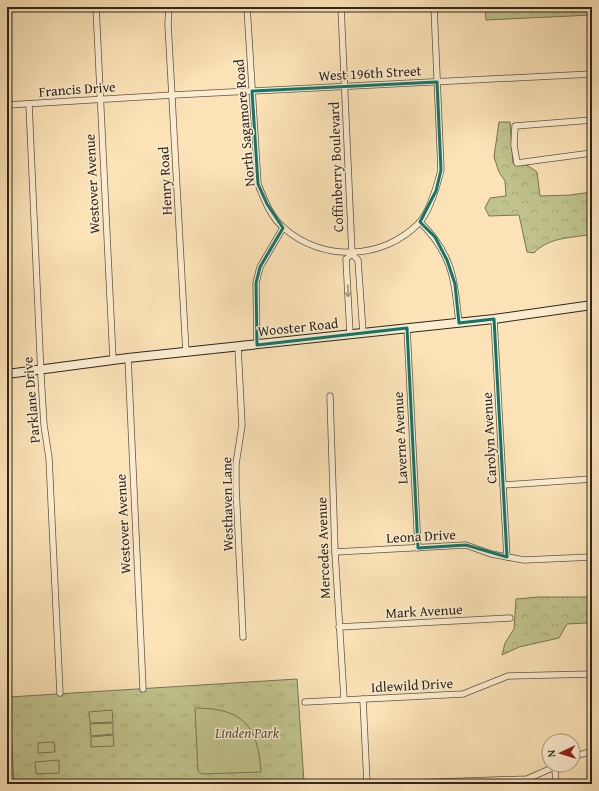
<svg xmlns="http://www.w3.org/2000/svg" width="599" height="791" font-family="'Gentium Book Plus',serif">
  <style>
    .grass { fill: url(#grass-tufts); stroke: #787456 }
    .forest { fill: url(#forest-crowns); stroke: #787456 }
    .garden { fill: #c0c38d; stroke: #787456 }
    .lines { fill: none; stroke-linecap: round; stroke-linejoin: round }
    .street-casing { stroke: #625544; stroke-width: 7 }
    .secondary-casing { stroke: #2f261e; stroke-width: 10 }
    .street { stroke: #fcedd0; stroke-width: 5.5 }
    .secondary { stroke: #fcedd0; stroke-width: 8 }
    .oneway { stroke: #a09380 }
    .marked { fill: none; stroke: #0f766e; stroke-width: 3; stroke-linejoin: round }
    .labels { text-anchor: middle; dominant-baseline: central; stroke-width: 3; stroke-linejoin: round; paint-order: stroke }
    .street-label { font-size: 14px; fill: #2f261e; stroke: #fcedd0 }
    .park-label { font-size: 14px; font-style: italic; fill: #534d3a; stroke: #fcedd0 }
  </style>
  <defs>
    <pattern id="grass-tufts" width="24" height="20" patternUnits="userSpaceOnUse"><rect width="24" height="20" fill="#c0c38d"/><path d="M3 7l-1-3M5 7V3M7 7l1-3M15 17l-1-3M17 17v-4M19 17l1-3" fill="none" stroke="#a5a779"/></pattern>
    <pattern id="forest-crowns" width="20" height="18" patternUnits="userSpaceOnUse"><rect width="20" height="18" fill="#c0c38d"/><path d="M2 6a3 3 0 1 1 6 0M12 15a3 3 0 1 1 6 0" fill="none" stroke="#a5a779"/></pattern>
  </defs>
  <rect width="100%" height="100%" fill="#fbe3b7"/>
  <filter id="stains"><feTurbulence type="fractalNoise" baseFrequency=".005" numOctaves="4"/><feColorMatrix values="0 0 0 0 .2 0 0 0 0 .09 0 0 0 0 .02 0 0 0 .5 -.17"/></filter>
  <radialGradient id="worn" r=".72"><stop offset=".6" stop-color="#630" stop-opacity="0"/><stop offset="1" stop-color="#630" stop-opacity=".3"/></radialGradient>
  <polygon class="grass" points="297,679 304,782 258,784 14,784 9,697"/>
  <g class="forest">
    <polygon points="485,7 592,7 592,15 486,20"/>
    <path d="M499,122H510L513,163L527,165L537,172L540,196L570,195L592,192V233L588,235C568,238 548,238 534,253L527,252L519,215L489,216L485,208L490,198L506,196L505,181L499,172L494,157Z"/>
    <polygon points="538,597 592,597 592,627 586,623 567,624 559,638 519,647 502,655 505,643 514,629 516,599"/>
  </g>
  <g class="garden">
    <path d="M195,708C243,708 258,726 261,772L202,774L198,771Z"/>
    <polygon points="112,710 113,722 90,723 89,712"/>
    <polygon points="113,723 113,734 91,736 90,724"/>
    <polygon points="113,735 114,746 91,747 91,737"/>
    <polygon points="54,742 55,752 38,753 38,743"/>
    <polygon points="59,760 59,773 36,774 35,762"/>
  </g>
  <g class="lines">
    <defs>
      <g id="street">
        <polyline points="96,7 113,359"/>
        <polyline points="169,7 168,24 186,353"/>
        <path d="M247,7L258,184C264,199 271,218 284,228C322,262 383,260 419,223C430,211 437,186 441,170L434,7"/>
        <polyline points="341,7 352,254 358,260 363,333"/>
        <polyline points="29,104 41,376 44,425 49,458 60,693"/>
        <polyline points="7,105 173,95 592,74"/>
        <polyline points="592,120 515,126 514,145 517,163 592,153"/>
        <path d="M420,222C453,255 454,278 459,323"/>
        <polyline points="494,319 507,557"/>
        <polyline points="407,328 418,548"/>
        <polyline points="350,334 346,259 352,254"/>
        <polyline points="257,345 256,283 260,267 283,228"/>
        <polyline points="238,347 242,425 236,464 236,487 243,637"/>
        <polyline points="128,358 143,689"/>
        <polyline points="330,396 335,552 344,699"/>
        <polyline points="503,485 592,479"/>
        <polyline points="335,552 466,545 491,554 524,560 592,557"/>
        <polyline points="339,627 510,618"/>
        <polyline points="363,699 367,784"/>
        <polyline points="305,702 463,694 508,676 592,674"/>
        <polyline points="573,757 592,751"/>
        <polyline points="555,768 556,784"/>
        <polyline points="377,784 527,779 559,765"/>
      </g>
      <polyline id="secondary" points="7,374 128,358 494,319 592,305"/>
    </defs>
    <use href="#street" class="street-casing"/>
    <use href="#secondary" class="secondary-casing"/>
    <use href="#street" class="street"/>
    <use href="#secondary" class="secondary"/>
  </g>
  <defs><path id="oneway-shaft" d="M-6 0H5M1.5-3L5.5 0L1.5 3" fill="none" stroke-width="1.6" stroke-linecap="round" stroke-linejoin="round"/></defs>
  <use class="oneway" href="#oneway-shaft" transform="translate(348 291) rotate(87)"/>
  <path class="marked" d="M437,82L441,170L436,191L420,222L435,237L447,260L455,284L459,323L494,319L507,557L466,545L418,548L407,328L257,345L256,283L260,267L283,228L267,204L258,184L252,91Z"/>
  <g class="labels">
    <g class="street-label">
      <text transform="translate(370 73) rotate(-3)">West 196th Street</text>
      <text transform="translate(77 89) rotate(-4)">Francis Drive</text>
      <text transform="translate(244 123) rotate(-95)">North Sagamore Road</text>
      <text transform="translate(336 167) rotate(-92)">Coffinberry Boulevard</text>
      <text transform="translate(165 181) rotate(-93)">Henry Road</text>
      <text transform="translate(92 184) rotate(-93)">Westover Avenue</text>
      <text transform="translate(298 327) rotate(-6)">Wooster Road</text>
      <text transform="translate(31 400) rotate(-95)">Parklane Drive</text>
      <text transform="translate(400 438) rotate(-93)">Laverne Avenue</text>
      <text transform="translate(489 438) rotate(-93)">Carolyn Avenue</text>
      <text transform="translate(227 504) rotate(-91)">Westhaven Lane</text>
      <text transform="translate(123 524) rotate(-93)">Westover Avenue</text>
      <text transform="translate(421 536) rotate(-3)">Leona Drive</text>
      <text transform="translate(323 548) rotate(-92)">Mercedes Avenue</text>
      <text transform="translate(424 611) rotate(-3)">Mark Avenue</text>
      <text transform="translate(412 685) rotate(-3)">Idlewild Drive</text>
    </g>
    <g class="park-label">
      <text x="247" y="733">Linden Park</text>
    </g>
  </g>
  <rect width="599" height="791" fill="none" stroke="#fbe3b7" stroke-width="24"/>
  <rect x="8" y="8" width="583" height="775" fill="none" stroke="#2f261e" stroke-width="2"/>
  <rect x="12" y="12" width="575" height="767" fill="none" stroke="#2f261e"/>
  <g transform="translate(561 753) rotate(266)"><circle r="19" fill="#fcedd0" stroke="#aa9d89"/>
  <path d="M0-3L7 15L0 10L-7 15Z" fill="#8f2418"/>
  <text y="-6" font-size="11" font-weight="bold" text-anchor="middle" fill="#2f261e">N</text>
  </g>
  <rect width="100%" height="100%" filter="url(#stains)"/>
  <rect width="100%" height="100%" fill="url(#worn)"/>
</svg>
